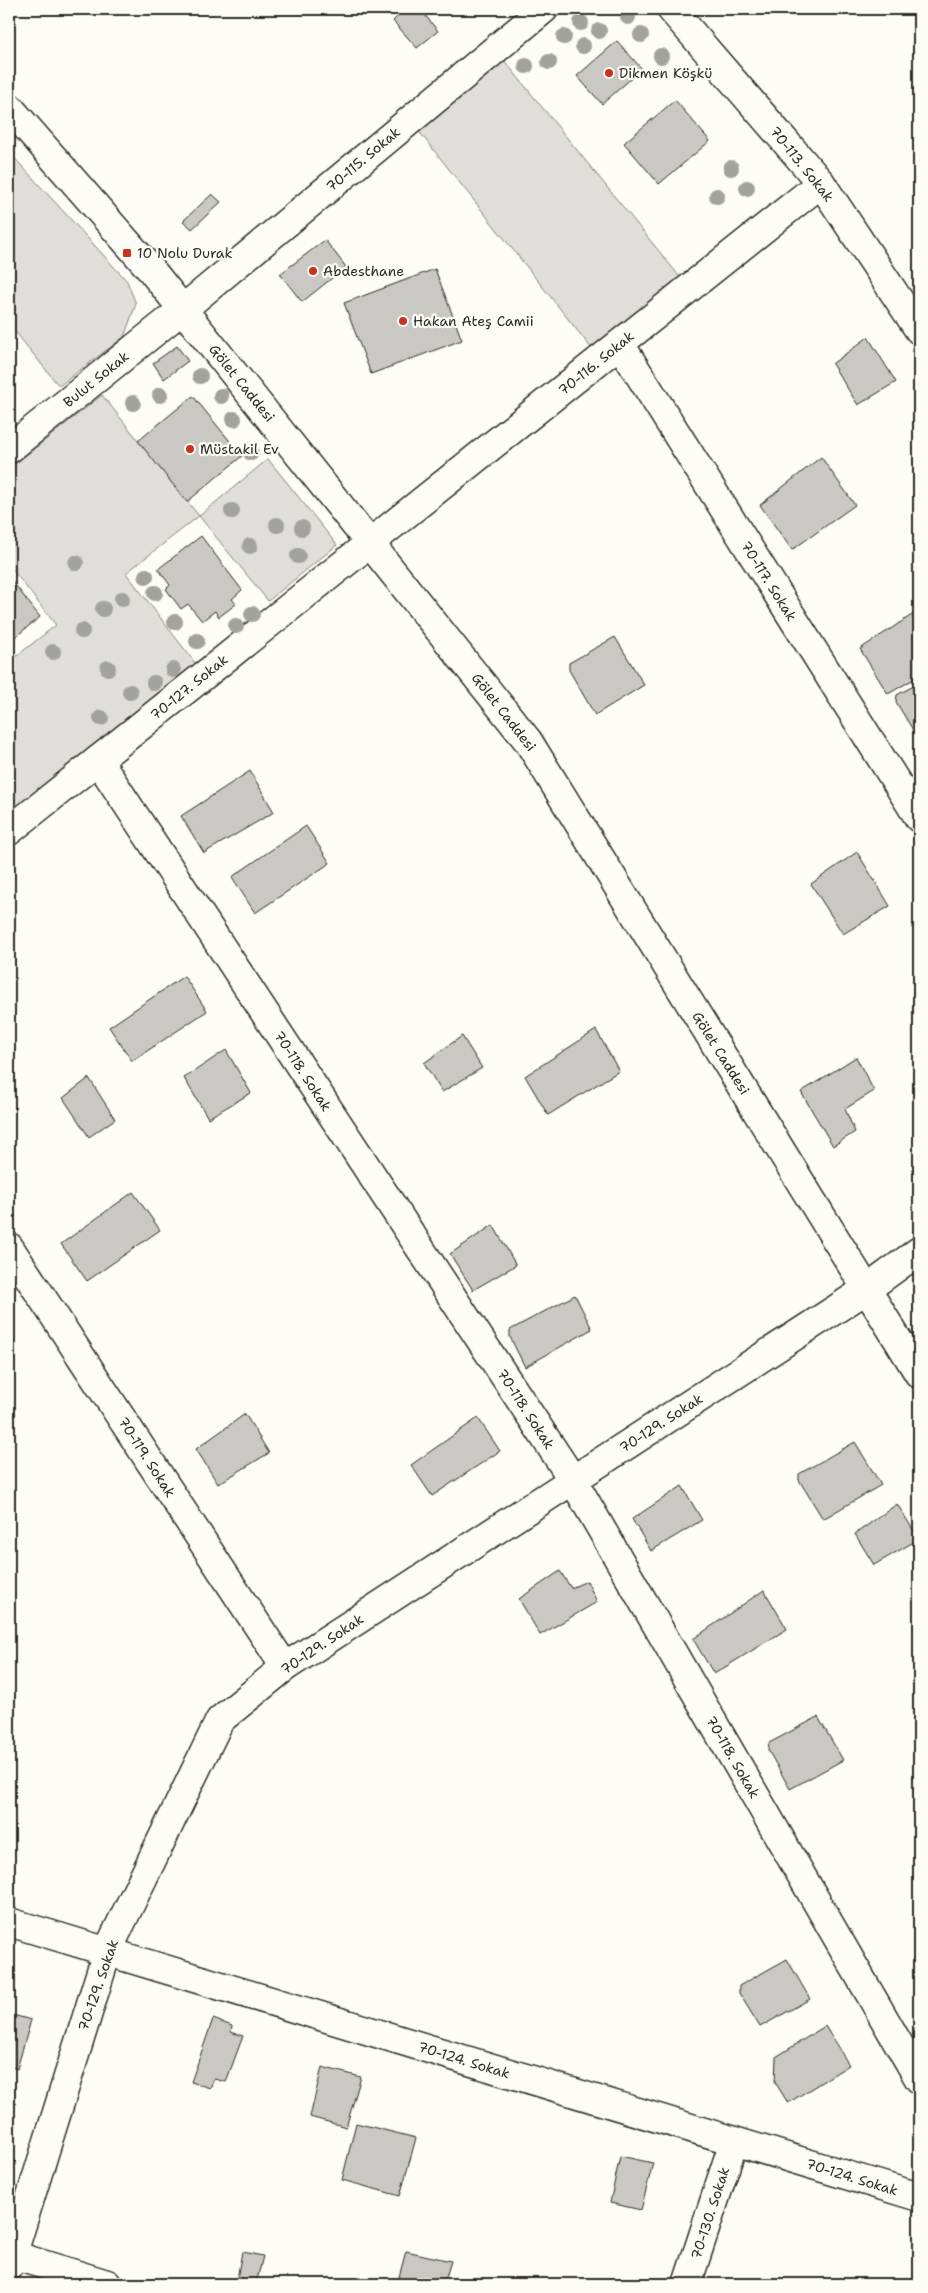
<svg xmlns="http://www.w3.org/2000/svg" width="928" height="2293" font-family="'Shantell Sans',sans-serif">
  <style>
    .green { fill: #dfdeda; stroke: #858482 }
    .building { fill: #c9c8c4; stroke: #2b2b2b }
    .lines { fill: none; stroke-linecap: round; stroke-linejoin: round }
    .street-casing { stroke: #2b2b2b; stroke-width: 31 }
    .street { stroke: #fdfcf7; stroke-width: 28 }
    .tree { fill: #a2a29f }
    .poi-dot { fill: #c8321e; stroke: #fdfcf7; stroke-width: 2 }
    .labels { text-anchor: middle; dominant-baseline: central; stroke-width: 4.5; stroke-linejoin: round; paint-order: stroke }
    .poi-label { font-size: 14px; fill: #2b2b2b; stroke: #fdfcf7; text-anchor: start }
    .street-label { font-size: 14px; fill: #2b2b2b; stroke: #fdfcf7 }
  </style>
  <rect width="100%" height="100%" fill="#fdfcf7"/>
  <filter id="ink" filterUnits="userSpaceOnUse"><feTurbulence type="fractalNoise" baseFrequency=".02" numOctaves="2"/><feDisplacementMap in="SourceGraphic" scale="10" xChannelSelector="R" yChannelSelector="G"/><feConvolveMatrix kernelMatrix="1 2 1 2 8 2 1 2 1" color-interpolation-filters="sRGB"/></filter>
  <g filter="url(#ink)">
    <g class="green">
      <polygon points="503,59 684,282 596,354 417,129"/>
      <polygon points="9,152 127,281 136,304 124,337 59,386 9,324"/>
      <polygon points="102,395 199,516 268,459 337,545 268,601 199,516 126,573 199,668 9,815 9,662 56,625 9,565 9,469"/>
    </g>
    <g class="building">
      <polygon points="405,9 420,9 438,31 417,48 393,21"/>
      <polygon points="617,41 642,69 602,104 577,76"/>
      <polygon points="675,100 710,141 659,184 624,143"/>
      <polygon points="212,194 221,202 192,229 183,221"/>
      <polygon points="325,240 346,267 302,302 280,274"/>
      <polygon points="435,269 462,340 371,374 344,303"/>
      <polygon points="868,337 896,382 858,405 832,364"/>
      <polygon points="177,346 188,361 164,379 153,363"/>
      <polygon points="193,396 242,456 187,502 138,441"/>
      <polygon points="821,457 855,505 792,550 760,505"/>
      <polygon points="201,536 242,590 232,599 236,604 219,617 215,611 202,621 188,604 181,609 166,589 170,585 158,569"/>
      <polygon points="9,577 40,617 9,642"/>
      <polygon points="918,611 919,676 888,694 860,649"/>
      <polygon points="615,637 644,685 595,715 569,670 569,663"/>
      <polygon points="919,683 919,740 896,702 897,695"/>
      <polygon points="250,771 274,812 204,853 181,816"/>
      <polygon points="306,826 330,863 255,913 232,877"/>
      <polygon points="857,852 890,906 843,934 811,884"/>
      <polygon points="184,976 207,1011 132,1061 109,1027"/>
      <polygon points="596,1030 619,1071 548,1115 525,1076"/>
      <polygon points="462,1036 482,1068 442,1092 424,1063"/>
      <polygon points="226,1050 251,1093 208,1118 184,1078"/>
      <polygon points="856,1057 874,1091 845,1109 855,1132 833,1146 801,1092"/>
      <polygon points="89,1078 115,1119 89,1137 63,1098"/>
      <polygon points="133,1192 160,1230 87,1281 61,1244"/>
      <polygon points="493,1225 516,1265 473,1290 450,1254"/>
      <polygon points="575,1295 592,1329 525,1367 510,1337 510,1330"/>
      <polygon points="245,1414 269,1453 218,1484 196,1449"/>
      <polygon points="478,1418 500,1451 432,1496 411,1465"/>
      <polygon points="855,1442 881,1485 823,1519 799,1480 799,1474"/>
      <polygon points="682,1486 702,1520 651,1551 632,1519"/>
      <polygon points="897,1504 919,1539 874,1565 855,1534"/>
      <polygon points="560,1571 571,1588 587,1581 597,1602 540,1635 519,1599"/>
      <polygon points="764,1590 787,1629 714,1674 693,1639"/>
      <polygon points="818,1717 843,1760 790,1789 768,1750 769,1743"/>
      <polygon points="787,1959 810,1999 760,2027 739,1993 739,1986"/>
      <polygon points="9,2014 31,2020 17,2069 9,2066"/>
      <polygon points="213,2019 232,2026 231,2032 243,2036 226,2082 214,2079 210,2088 191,2082"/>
      <polygon points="825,2026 849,2065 788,2103 775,2082 776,2057"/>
      <polygon points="322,2067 361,2077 346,2127 310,2117"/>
      <polygon points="356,2123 416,2138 400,2196 342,2180"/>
      <polygon points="620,2156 653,2163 641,2210 610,2203"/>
      <polygon points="406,2251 451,2261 444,2284 397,2284"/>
      <polygon points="242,2252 263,2256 256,2284 236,2284"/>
    </g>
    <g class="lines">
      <defs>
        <g id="street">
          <polyline points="671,9 821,183 919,330"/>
          <polyline points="9,107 152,271 528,741 919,1374"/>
          <polyline points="620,344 919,818"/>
          <polyline points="9,449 183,309 544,9"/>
          <polyline points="98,760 573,1480 919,2079"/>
          <polyline points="9,831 821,183"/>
          <polyline points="9,1247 285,1667"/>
          <polyline points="9,1922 919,2197"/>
          <polyline points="9,2254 107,2284"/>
          <polyline points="9,2266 107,1952 220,1720 285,1667 867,1289 919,1251"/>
          <polyline points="687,2284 734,2141"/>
        </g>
      </defs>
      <use href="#street" class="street-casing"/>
      <use href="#street" class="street"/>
    </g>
    <g class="tree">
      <circle cx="628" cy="17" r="8"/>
      <circle cx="581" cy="23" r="8"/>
      <circle cx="599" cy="31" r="8"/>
      <circle cx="641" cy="35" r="8"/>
      <circle cx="564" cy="37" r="8"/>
      <circle cx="583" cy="46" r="8"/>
      <circle cx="661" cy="56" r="8"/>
      <circle cx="549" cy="62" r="8"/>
      <circle cx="526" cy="66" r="8"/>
      <circle cx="731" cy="168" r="8"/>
      <circle cx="747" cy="188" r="8"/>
      <circle cx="717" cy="196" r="8"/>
      <circle cx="200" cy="376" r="8"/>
      <circle cx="160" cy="395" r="8"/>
      <circle cx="221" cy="396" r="8"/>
      <circle cx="133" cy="403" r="8"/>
      <circle cx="234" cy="419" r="8"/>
      <circle cx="251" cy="453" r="8"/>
      <circle cx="232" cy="511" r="8"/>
      <circle cx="277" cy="525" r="8"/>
      <circle cx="302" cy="528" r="8"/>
      <circle cx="250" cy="546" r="8"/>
      <circle cx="298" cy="556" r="8"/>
      <circle cx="76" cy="563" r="8"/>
      <circle cx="146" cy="576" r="8"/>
      <circle cx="155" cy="593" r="8"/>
      <circle cx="122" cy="599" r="8"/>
      <circle cx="103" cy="609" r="8"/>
      <circle cx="252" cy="614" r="8"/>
      <circle cx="175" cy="622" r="8"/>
      <circle cx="236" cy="626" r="8"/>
      <circle cx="82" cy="631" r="8"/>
      <circle cx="197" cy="641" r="8"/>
      <circle cx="53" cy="652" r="8"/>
      <circle cx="108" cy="668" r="8"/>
      <circle cx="173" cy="670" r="8"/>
      <circle cx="154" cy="683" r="8"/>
      <circle cx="130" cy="692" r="8"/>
      <circle cx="101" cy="718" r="8"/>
    </g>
  </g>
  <g class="poi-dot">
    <circle cx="609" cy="73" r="5"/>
    <rect x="122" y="248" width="10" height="10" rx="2.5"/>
    <circle cx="313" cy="271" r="5"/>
    <circle cx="403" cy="321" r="5"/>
    <circle cx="190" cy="449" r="5"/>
  </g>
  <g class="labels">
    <g class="poi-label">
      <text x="619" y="73">Dikmen Köşkü</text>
      <text x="137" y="253">10 Nolu Durak</text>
      <text x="323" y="271">Abdesthane</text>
      <text x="413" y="321">Hakan Ateş Camii</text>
      <text x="200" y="449">Müstakil Ev</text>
    </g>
    <g class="street-label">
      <text transform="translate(363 159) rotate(-40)">70-115. Sokak</text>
      <text transform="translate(802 164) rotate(51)">70-113. Sokak</text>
      <text transform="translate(596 363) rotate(-39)">70-116. Sokak</text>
      <text transform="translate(96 379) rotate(-39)">Bulut Sokak</text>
      <text transform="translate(242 383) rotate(51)">Gölet Caddesi</text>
      <text transform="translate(769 581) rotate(58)">70-117. Sokak</text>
      <text transform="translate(189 687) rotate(-39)">70-127. Sokak</text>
      <text transform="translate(504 712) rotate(52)">Gölet Caddesi</text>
      <text transform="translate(721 1053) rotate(58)">Gölet Caddesi</text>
      <text transform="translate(303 1071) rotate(57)">70-118. Sokak</text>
      <text transform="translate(526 1409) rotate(57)">70-118. Sokak</text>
      <text transform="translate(661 1423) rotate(-33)">70-129. Sokak</text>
      <text transform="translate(147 1457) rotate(57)">70-119. Sokak</text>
      <text transform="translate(322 1644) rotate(-34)">70-129. Sokak</text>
      <text transform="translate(733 1757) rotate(60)">70-118. Sokak</text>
      <text transform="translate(98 1985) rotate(-71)">70-129. Sokak</text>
      <text transform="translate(464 2060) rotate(17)">70-124. Sokak</text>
      <text transform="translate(852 2177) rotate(17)">70-124. Sokak</text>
      <text transform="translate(710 2213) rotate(-72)">70-130. Sokak</text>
    </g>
  </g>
  <rect width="928" height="2293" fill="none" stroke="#fdfcf7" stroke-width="30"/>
  <rect x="15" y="15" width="898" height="2263" fill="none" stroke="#2b2b2b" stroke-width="2" filter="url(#ink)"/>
</svg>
